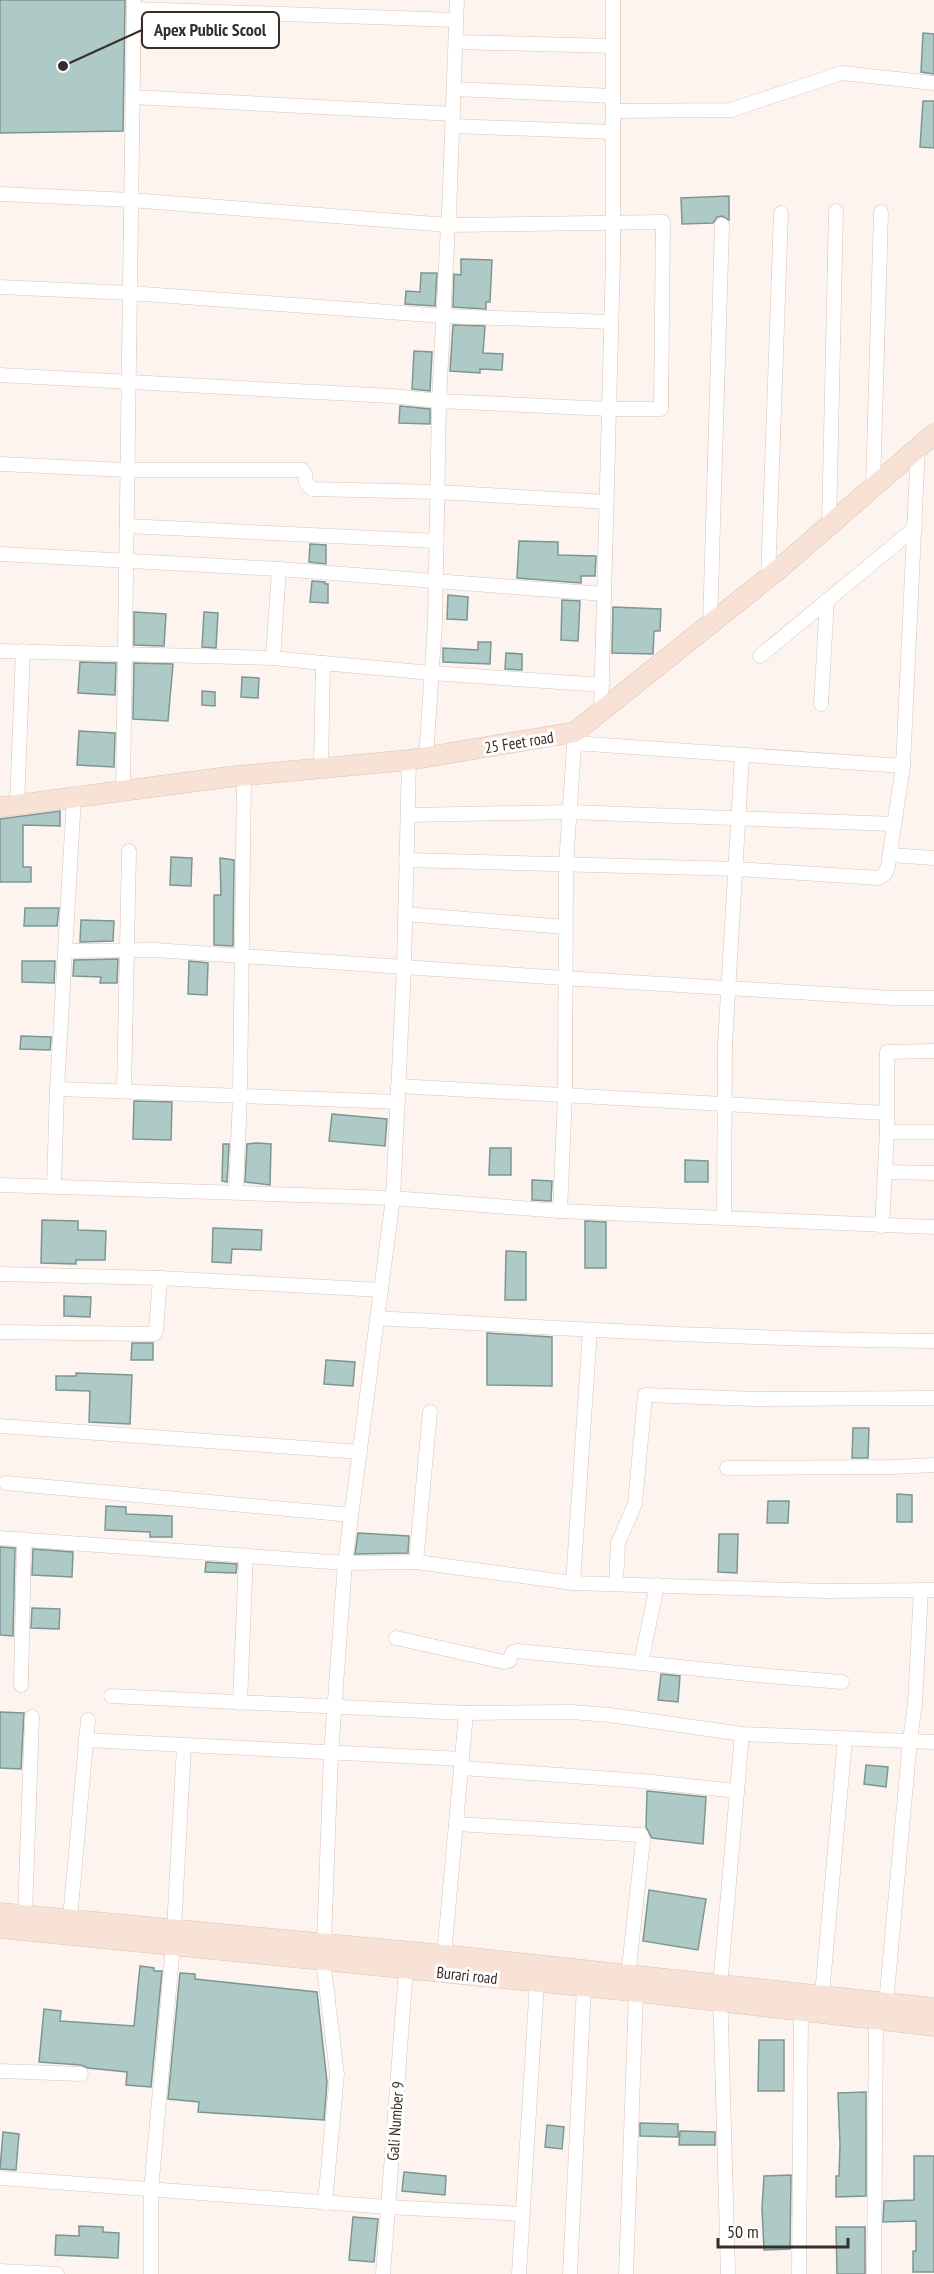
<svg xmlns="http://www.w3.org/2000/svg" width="934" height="2274" font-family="'PT Sans Narrow',sans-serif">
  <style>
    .building { fill: #aecac6; stroke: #7c9793; stroke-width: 1.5 }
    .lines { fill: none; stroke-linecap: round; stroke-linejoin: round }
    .street-casing { stroke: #d9c3b6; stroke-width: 15 }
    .secondary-casing { stroke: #d9c3b6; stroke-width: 21 }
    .street { stroke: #fff; stroke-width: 14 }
    .secondary { stroke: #f8e2d6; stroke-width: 20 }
    .labels { text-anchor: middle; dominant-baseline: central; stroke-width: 6; stroke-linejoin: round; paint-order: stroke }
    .street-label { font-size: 16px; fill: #372e29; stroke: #fff }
    .leader { fill: none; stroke: #372e29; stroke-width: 2 }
    .callout-dot { fill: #372e29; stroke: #fff; stroke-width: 2 }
    .callout { fill: #fff; stroke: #372e29; stroke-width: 2 }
    .callout-label { font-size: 18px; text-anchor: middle; font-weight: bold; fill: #372e29 }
  </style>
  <rect width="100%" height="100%" fill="#fdf4ef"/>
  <g class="building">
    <polygon points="0,0 125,0 123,131 0,133"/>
    <polygon points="923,33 934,34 934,74 921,72"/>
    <polygon points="923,101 934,101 934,148 920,147"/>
    <polygon points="729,196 729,220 722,216 717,217 713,223 682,224 681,198"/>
    <polygon points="461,259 492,260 490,302 486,302 486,309 453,307 454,274 461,275"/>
    <polygon points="421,273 437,273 435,306 405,304 406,291 420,292"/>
    <polygon points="453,325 485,326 483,353 503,354 502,370 480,369 480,373 450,371"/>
    <polygon points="414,351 432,352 430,391 412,389"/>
    <polygon points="400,406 430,409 430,424 399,423"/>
    <polygon points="519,541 558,542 558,555 596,556 595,576 581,576 581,583 517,578"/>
    <polygon points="310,544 326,545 326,564 309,562"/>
    <polygon points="312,581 325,582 325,584 328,584 328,603 310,602"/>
    <polygon points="448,595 468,597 467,620 447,619"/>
    <polygon points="562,600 580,601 578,641 561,640"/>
    <polygon points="613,607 661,609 660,631 654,631 653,654 612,653"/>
    <polygon points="134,612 166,614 164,646 134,645"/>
    <polygon points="204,612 218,613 216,648 202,647"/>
    <polygon points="478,642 491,642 490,664 443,662 443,648 478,650"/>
    <polygon points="506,653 522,654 522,670 505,669"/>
    <polygon points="80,662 116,663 115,695 78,693"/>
    <polygon points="134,663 173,664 168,721 133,719"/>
    <polygon points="242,677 259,678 258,698 241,697"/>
    <polygon points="202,691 215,692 215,706 202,705"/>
    <polygon points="79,731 115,733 114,767 77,765"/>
    <polygon points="60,811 60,826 23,825 23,867 31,867 31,882 0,882 0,819"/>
    <polygon points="171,857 192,858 191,886 170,885"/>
    <polygon points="220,858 234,860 233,946 214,945 214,895 221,895"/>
    <polygon points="25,908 59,908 57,926 24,926"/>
    <polygon points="81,920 114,921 113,941 80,942"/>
    <polygon points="118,959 117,983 100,983 101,977 73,976 74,960"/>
    <polygon points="22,961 55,961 54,983 22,982"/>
    <polygon points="189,961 208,963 207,995 188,994"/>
    <polygon points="21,1036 51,1037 50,1050 20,1049"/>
    <polygon points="134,1101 172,1102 171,1140 133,1139"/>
    <polygon points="332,1114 387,1119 385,1146 329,1141"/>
    <polygon points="257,1143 271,1144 270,1185 245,1182 247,1144"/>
    <polygon points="223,1144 229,1144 227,1182 222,1181"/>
    <polygon points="490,1148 511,1148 511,1175 489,1175"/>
    <polygon points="685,1160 708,1161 708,1182 685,1182"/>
    <polygon points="532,1180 552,1181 551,1201 532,1200"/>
    <polygon points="42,1220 78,1221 78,1230 106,1231 105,1260 76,1260 76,1264 41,1263"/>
    <polygon points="585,1221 606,1222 606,1268 585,1268"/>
    <polygon points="213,1228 262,1230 261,1250 232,1249 231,1263 212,1262"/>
    <polygon points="506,1251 526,1252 526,1300 505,1300"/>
    <polygon points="64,1296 91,1297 90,1317 64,1316"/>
    <polygon points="487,1333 552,1337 552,1386 487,1385"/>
    <polygon points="132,1343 153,1343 153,1360 131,1360"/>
    <polygon points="326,1360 355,1362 353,1386 324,1384"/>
    <polygon points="76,1373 132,1375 130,1424 89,1422 90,1391 56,1390 56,1376 76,1376"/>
    <polygon points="853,1428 869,1428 868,1458 852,1458"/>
    <polygon points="897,1494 912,1495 912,1522 897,1522"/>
    <polygon points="768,1501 789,1501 788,1523 767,1523"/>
    <polygon points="106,1506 126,1507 126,1514 172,1516 172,1537 150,1537 150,1532 105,1530"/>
    <polygon points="358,1533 409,1536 408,1553 355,1554"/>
    <polygon points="719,1534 738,1534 737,1573 718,1572"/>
    <polygon points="0,1547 15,1548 13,1636 0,1635"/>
    <polygon points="33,1549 73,1552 72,1577 32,1575"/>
    <polygon points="206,1562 237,1564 236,1573 205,1572"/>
    <polygon points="32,1608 60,1609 59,1629 31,1628"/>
    <polygon points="661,1674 680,1676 678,1702 658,1700"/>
    <polygon points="0,1712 24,1713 21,1769 0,1768"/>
    <polygon points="866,1765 888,1767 886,1787 864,1784"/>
    <polygon points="647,1791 706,1797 703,1844 652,1838 646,1827"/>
    <polygon points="649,1890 706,1899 698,1950 643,1941"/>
    <polygon points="140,1966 154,1968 154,1971 162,1971 151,2087 126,2085 127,2072 88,2068 81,2065 39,2062 44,2009 61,2011 60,2021 134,2026"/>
    <polygon points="180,1973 195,1974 195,1979 317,1992 327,2082 324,2120 198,2112 199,2102 168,2099"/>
    <polygon points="759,2040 784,2040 784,2091 758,2091"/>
    <polygon points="866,2092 866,2196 836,2197 836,2176 839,2176 840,2145 838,2093"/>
    <polygon points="640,2123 678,2124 678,2137 640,2136"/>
    <polygon points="547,2125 564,2127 562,2149 545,2147"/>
    <polygon points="680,2131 715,2132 715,2145 679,2145"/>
    <polygon points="3,2132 19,2134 16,2170 0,2169"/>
    <polygon points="914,2156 934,2156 934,2272 913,2272 913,2251 916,2251 916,2221 883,2222 884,2201 914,2200"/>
    <polygon points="404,2172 446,2176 445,2195 402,2191"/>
    <polygon points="791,2175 790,2249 764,2250 762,2208 764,2176"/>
    <polygon points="353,2217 378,2219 374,2262 349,2260"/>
    <polygon points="79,2226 103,2227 103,2232 119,2233 118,2258 55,2255 56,2235 79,2236"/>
    <polygon points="836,2227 865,2227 865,2274 837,2274"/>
  </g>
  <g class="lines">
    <defs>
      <g id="street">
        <polyline points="134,9 456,20"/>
        <polyline points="456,42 613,46"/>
        <polyline points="454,89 613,96"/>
        <polyline points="133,97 453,114"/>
        <polyline points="613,111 731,110 842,73 934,83"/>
        <polyline points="453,126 613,132"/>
        <polyline points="0,194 131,200 448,225 663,222 661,409 609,409 439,401 448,225 449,213 457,0"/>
        <polyline points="0,287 130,293 443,316 611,322"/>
        <polyline points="0,375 391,396 439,401 435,623 426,757"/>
        <polyline points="0,464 127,470 302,470 305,474 306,483 312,489 438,492 607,502"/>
        <polyline points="873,487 881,212"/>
        <polyline points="127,526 437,541"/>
        <polyline points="829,526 836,211"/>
        <polyline points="0,554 279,569 604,594"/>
        <polyline points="768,578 781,213"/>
        <polyline points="710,625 722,225"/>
        <polyline points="0,651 273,658 279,569"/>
        <polyline points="760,656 915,528"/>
        <polyline points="273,658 323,663"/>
        <polyline points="821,704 827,600"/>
        <polyline points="601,711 613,259 613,0"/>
        <polyline points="574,743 903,766 918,447"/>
        <polyline points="321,768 323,663 432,673 602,685"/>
        <polyline points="123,791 134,0"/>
        <polyline points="17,805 23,651"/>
        <polyline points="408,815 569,812 894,824"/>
        <polyline points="890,855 934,858"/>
        <polyline points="406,860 737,869 879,878 885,874 888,866 903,766"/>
        <polyline points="405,914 565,927"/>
        <polyline points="66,951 155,950 564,978 893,998 934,998"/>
        <polyline points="398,1086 886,1113"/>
        <polyline points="57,1089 398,1102"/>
        <polyline points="124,1091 129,851"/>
        <polyline points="887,1132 934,1132"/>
        <polyline points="885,1172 934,1173"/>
        <polyline points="0,1185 393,1198 560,1211 565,1095 566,865 575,732"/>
        <polyline points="54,1186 57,1089 74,797"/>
        <polyline points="236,1191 240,1096 244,775"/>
        <polyline points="560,1211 934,1227"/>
        <polyline points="724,1217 725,1044 742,755"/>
        <polyline points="882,1226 887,1132 887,1052 934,1051"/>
        <polyline points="0,1274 160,1278"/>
        <path d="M377,1318C563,1328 748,1340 934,1341"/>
        <polyline points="0,1332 154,1334 156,1331 160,1278 381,1290"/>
        <polyline points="0,1426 360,1452"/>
        <polyline points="727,1468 892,1467 934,1465"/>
        <polyline points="6,1483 351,1515"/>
        <polyline points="0,1538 345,1563 416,1562 573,1583 826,1591 934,1590"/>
        <polyline points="416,1562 430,1412"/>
        <polyline points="573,1583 590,1330"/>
        <polyline points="616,1583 618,1543 635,1504 645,1395 756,1399 934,1398"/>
        <polyline points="657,1585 641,1663 768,1676 842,1682"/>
        <polyline points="396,1638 504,1662 509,1661 513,1652 517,1651 641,1663"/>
        <polyline points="21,1685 24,1539"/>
        <polyline points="111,1696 466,1713 571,1712 610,1715 742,1734 934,1742"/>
        <polyline points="240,1703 246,1555"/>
        <polyline points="86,1740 462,1759"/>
        <polyline points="461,1768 642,1781 737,1791"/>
        <polyline points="457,1824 641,1835 643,1840 628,1976"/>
        <polyline points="25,1915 32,1717"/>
        <polyline points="70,1919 88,1720"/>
        <polyline points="174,1929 184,1746"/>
        <polyline points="324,1943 331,1754 345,1563 393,1198 404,967 409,760"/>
        <polyline points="444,1955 466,1713"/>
        <polyline points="323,1960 337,2074 325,2203"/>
        <polyline points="822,1995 845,1739"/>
        <polyline points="886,2004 910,1740 915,1704 921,1590"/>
        <polyline points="0,2071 81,2074"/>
        <polyline points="0,2178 388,2207 523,2214"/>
        <polyline points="0,2271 57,2274"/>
        <polyline points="151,2274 151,2190 173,1945"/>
        <polyline points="383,2274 406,1969"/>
        <polyline points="519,2274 537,1982"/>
        <polyline points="570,2274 584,1986"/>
        <polyline points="626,2274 636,1993"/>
        <polyline points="728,2274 720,1986 742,1734"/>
        <polyline points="799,2274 801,2010"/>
        <polyline points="874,2274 876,2019"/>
      </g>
      <g id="secondary">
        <polyline points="0,807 228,777 409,760 575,732 779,569 934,434"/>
        <polyline points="0,1913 444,1955 934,2008"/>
        <polyline points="0,1928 622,1990 934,2026"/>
      </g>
    </defs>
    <use href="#street" class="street-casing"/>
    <use href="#secondary" class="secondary-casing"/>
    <use href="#street" class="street"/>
    <use href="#secondary" class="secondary"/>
  </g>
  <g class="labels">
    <g class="street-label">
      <text transform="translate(519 742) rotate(-9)">25 Feet road</text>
      <text transform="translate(467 1975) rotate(6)">Burari road</text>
      <text transform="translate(395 2121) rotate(-86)">Gali Number 9</text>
    </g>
  </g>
  <path class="leader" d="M63 66L142 30"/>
  <circle class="callout-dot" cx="63" cy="66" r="6"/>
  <rect class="callout" x="142" y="12" width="137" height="36" rx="6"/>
  <g class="callout-label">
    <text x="210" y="36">Apex Public Scool</text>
  </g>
  <path d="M718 2238v9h130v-9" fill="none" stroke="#372e29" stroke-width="3"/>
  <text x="727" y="2238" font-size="18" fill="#372e29" stroke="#ffffff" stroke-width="4.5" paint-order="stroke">50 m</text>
</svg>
